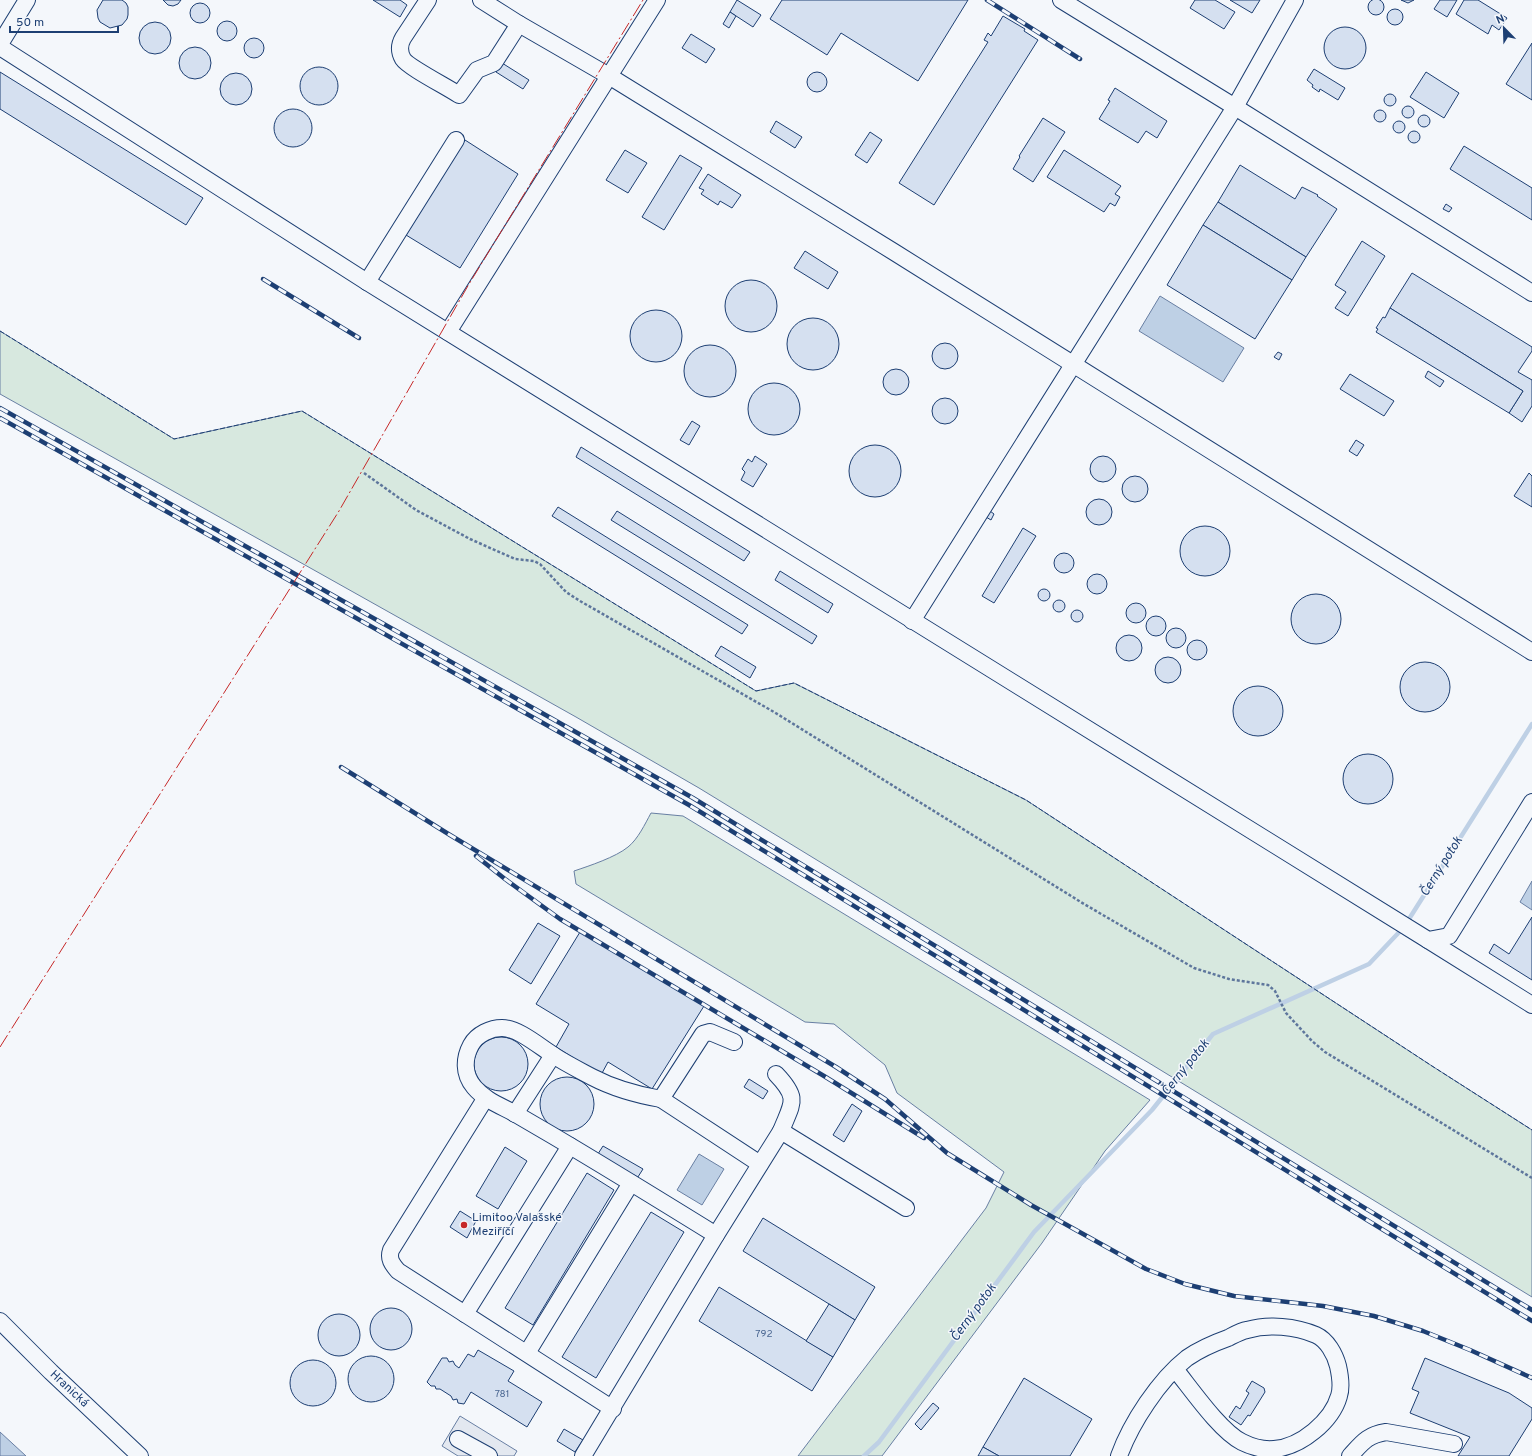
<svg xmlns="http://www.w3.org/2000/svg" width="1532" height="1456" font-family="Overpass,sans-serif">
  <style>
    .green { fill: #d7e8df; stroke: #687fa3 }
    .parking { fill: #e3e8f0; stroke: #687fa3 }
    .water { fill: #bed0e5; stroke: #687fa3 }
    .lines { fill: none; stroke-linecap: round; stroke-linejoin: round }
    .stream { stroke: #bed0e5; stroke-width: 4.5 }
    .building { fill: #d5e0f0; stroke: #1d3f73 }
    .minor-casing { stroke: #1d3f73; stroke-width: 18 }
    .path { stroke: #5e769c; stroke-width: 2.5; stroke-dasharray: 3 2; stroke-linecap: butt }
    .minor { stroke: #f4f7fb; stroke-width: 16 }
    .rail-casing { stroke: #1d3f73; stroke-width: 4.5 }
    .rail { stroke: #f4f7fb; stroke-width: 3; stroke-dasharray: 9; stroke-linecap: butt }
    .fence { stroke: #1d3f73; stroke-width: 1; stroke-dasharray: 5 2; stroke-linecap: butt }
    .power { stroke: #c62828; stroke-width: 1; stroke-dasharray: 14 3 2 3; stroke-linecap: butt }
    .poi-dot { fill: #c62828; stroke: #f4f7fb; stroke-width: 1.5 }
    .labels { text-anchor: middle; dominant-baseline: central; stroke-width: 3; stroke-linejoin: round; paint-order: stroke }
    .number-label { font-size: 10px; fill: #4b6792 }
    .poi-label { font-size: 12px; fill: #1d3f73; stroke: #f4f7fb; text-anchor: start }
    .street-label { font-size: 12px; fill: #1d3f73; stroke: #f4f7fb }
    .water-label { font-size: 13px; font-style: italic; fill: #1d3f73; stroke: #f4f7fb }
  </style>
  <rect width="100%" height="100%" fill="#f4f7fb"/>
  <g class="green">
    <polygon points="0,331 174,439 302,411 756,691 794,683 1026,800 1432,1066 1532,1130 1532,1297 699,788 576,717 0,394"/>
    <path d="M651,813L683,816L1150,1100L1105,1151L1042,1243L882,1456H798L986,1208L1004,1172L897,1093L885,1065L834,1024L805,1022L576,884L574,871C589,866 616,857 628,847C638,839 645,824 651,813Z"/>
  </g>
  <polygon class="parking" points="460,1416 517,1451 514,1456 458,1456 442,1446"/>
  <g class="water">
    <polygon points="1160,296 1244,348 1223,382 1139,331"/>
    <polygon points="1532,881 1532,910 1520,902"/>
    <polygon points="699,1154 724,1169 702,1205 677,1190"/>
    <polygon points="0,1432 26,1456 0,1456"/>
  </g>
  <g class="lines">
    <polyline class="stream" points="864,1456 879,1442 1034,1232 1152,1110 1213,1034 1369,964 1404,927 1532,724"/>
  </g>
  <g class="building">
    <circle cx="1376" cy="7" r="8"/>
    <polygon points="103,0 122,0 126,3 128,7 128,15 127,19 122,25 110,28 100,22 98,18 97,10"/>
    <polygon points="163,0 181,0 178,4 173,6 168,5"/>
    <polygon points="373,0 400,0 407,5 400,17"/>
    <polygon points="737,0 761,15 753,27 730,12"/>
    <polygon points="782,0 968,0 918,81 841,33 827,55 770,19"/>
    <polygon points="1195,0 1215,0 1235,12 1224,29 1190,8"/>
    <polygon points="1230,0 1260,0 1252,13"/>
    <polygon points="1401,0 1414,0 1408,3"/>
    <polygon points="1440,0 1457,0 1447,17 1434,9"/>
    <polygon points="1464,0 1478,0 1507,18 1499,30 1492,25 1488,34 1456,14"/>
    <circle cx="200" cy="13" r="10"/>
    <circle cx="1395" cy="17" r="8"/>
    <polygon points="730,12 736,16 729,28 723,24"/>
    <polygon points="1003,16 1025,29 1024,31 1038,40 934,205 899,183 988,42 984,40 988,33 991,36"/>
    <circle cx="227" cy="31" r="10"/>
    <circle cx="155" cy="38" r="16"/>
    <circle cx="1345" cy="48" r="21"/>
    <polygon points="691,34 715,49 706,63 682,48"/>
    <circle cx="254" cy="48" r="10"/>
    <polygon points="1532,43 1532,100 1506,84"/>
    <circle cx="195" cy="63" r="16"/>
    <polygon points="502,63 529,80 523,89 496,72"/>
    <circle cx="319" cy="86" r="19"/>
    <polygon points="1314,69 1345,88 1338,100 1320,89 1319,92 1312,87 1313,85 1307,80"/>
    <circle cx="817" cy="82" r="10"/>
    <polygon points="0,72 203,198 186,225 0,109"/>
    <polygon points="1426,72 1459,93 1444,118 1410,97"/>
    <circle cx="236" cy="89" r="16"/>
    <polygon points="1115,88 1167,121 1157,138 1146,131 1138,143 1099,119 1110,101 1108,100"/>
    <circle cx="1390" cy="100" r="6"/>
    <circle cx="1408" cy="112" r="6"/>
    <circle cx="293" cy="128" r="19"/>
    <circle cx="1380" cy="116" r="6"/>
    <circle cx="1424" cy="121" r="6"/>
    <polygon points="1043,118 1065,132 1033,182 1013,169 1020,157 1019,156"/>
    <circle cx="1399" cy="127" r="6"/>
    <polygon points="776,121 802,137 795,148 770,132"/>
    <circle cx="1414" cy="137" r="6"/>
    <polygon points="870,132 882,140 867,163 855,155"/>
    <polygon points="465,140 518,174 460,268 406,235"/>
    <polygon points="1464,146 1532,188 1532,220 1450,169"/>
    <polygon points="625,150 647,163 628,193 606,180"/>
    <polygon points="1064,150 1121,186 1115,194 1120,197 1115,206 1110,203 1104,212 1047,177"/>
    <polygon points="680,155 702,168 664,230 642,217"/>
    <polygon points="1240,165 1295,199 1302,187 1318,195 1317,196 1337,209 1306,257 1218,202"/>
    <polygon points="708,174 741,195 732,208 720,201 718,205 701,194 704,190 699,188"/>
    <polygon points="1218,202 1306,257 1292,280 1203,225"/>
    <polygon points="1446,204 1452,208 1449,212 1443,209"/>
    <polygon points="1203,225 1292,280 1255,339 1167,285"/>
    <polygon points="1362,241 1385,256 1348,316 1335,308 1346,292 1335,285"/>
    <polygon points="805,251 838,272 828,289 794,268"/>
    <polygon points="1412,273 1532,347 1532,351 1518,372 1532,380 1532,406 1522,422 1509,413 1523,391 1390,308"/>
    <circle cx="751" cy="306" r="26"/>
    <polygon points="1390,308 1523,391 1509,413 1376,332 1378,329 1376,328 1383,317 1385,318"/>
    <circle cx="656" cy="336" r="26"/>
    <circle cx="813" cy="344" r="26"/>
    <circle cx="945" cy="356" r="13"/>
    <circle cx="710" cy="371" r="26"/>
    <polygon points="1278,352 1282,354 1279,360 1274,357"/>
    <circle cx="896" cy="382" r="13"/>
    <polygon points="1428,371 1444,381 1440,387 1425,377"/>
    <polygon points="1350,374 1394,401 1384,416 1340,389"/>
    <circle cx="774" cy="409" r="26"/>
    <circle cx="945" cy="411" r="13"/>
    <polygon points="692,421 700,426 689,445 680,440"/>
    <polygon points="1356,440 1364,445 1357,456 1349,451"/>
    <circle cx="875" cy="471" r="26"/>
    <polygon points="581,447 750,552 744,561 576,457"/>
    <circle cx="1103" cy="469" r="13"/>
    <polygon points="755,456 767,464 753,487 741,480 745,472 742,469 748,459 752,462"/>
    <polygon points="1529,473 1532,476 1532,507 1514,496"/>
    <circle cx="1135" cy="489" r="13"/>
    <circle cx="1099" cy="512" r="13"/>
    <polygon points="558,507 748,625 742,634 552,516"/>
    <polygon points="617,511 817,636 812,644 611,520"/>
    <polygon points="990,511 994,514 991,520 986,517"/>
    <circle cx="1205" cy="551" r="25"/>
    <polygon points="1023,528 1036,536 994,603 982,596"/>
    <circle cx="1064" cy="563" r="10"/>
    <polygon points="780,571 833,604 828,613 775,580"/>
    <circle cx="1097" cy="584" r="10"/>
    <circle cx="1044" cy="595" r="6"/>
    <circle cx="1316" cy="619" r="25"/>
    <circle cx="1059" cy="606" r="6"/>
    <circle cx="1136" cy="613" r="10"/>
    <circle cx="1077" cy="616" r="6"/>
    <circle cx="1156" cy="626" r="10"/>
    <circle cx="1176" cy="638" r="10"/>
    <circle cx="1129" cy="648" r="13"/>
    <circle cx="1197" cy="650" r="10"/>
    <polygon points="721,646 756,667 750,678 715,656"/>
    <circle cx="1168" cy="670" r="13"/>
    <circle cx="1425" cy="687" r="25"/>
    <circle cx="1258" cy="711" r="25"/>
    <circle cx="1368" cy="779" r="25"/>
    <polygon points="1532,917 1532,980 1489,953 1494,944 1509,954"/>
    <polygon points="538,923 560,936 531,984 509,970"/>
    <polygon points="580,932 704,1006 652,1089 608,1062 601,1075 556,1047 569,1024 536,1004"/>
    <circle cx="501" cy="1064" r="27"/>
    <circle cx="567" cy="1104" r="27"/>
    <polygon points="749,1079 768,1091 763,1099 744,1087"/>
    <polygon points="852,1104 862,1111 844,1142 833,1135"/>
    <polygon points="603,1146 643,1169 636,1180 596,1157"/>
    <polygon points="505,1147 527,1161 498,1209 476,1196"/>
    <polygon points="587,1173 614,1190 533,1325 505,1308"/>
    <polygon points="460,1211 476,1221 467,1238 450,1227"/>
    <polygon points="651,1212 684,1232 596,1378 562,1357"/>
    <polygon points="763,1218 875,1287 855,1320 743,1251"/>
    <polygon points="719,1287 833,1357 812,1391 699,1321"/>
    <polygon points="829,1304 855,1320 833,1357 806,1341"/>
    <circle cx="391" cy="1329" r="21"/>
    <circle cx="339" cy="1335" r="21"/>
    <polygon points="478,1350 514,1371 508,1381 542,1402 527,1427 471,1392 464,1404 458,1403 457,1399 453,1400 451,1396 440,1389 436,1389 435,1386 431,1386 427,1382 442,1358 447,1358 449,1362 453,1361 455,1365 459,1368 468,1354 474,1357"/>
    <circle cx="371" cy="1379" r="23"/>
    <polygon points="1425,1358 1509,1393 1532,1408 1532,1419 1509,1456 1458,1456 1470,1437 1410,1413 1419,1392 1412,1389"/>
    <circle cx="313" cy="1383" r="23"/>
    <polygon points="1024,1378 1092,1419 1070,1456 999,1456 983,1447"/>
    <polygon points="1252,1381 1264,1388 1265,1392 1250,1416 1248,1415 1241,1425 1229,1417 1236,1406 1240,1409 1249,1393 1246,1391"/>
    <polygon points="933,1403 939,1408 921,1430 915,1424"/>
    <polygon points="564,1429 583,1440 575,1452 557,1441"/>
    <polygon points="983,1447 999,1456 978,1456"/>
  </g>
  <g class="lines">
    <defs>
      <g id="minor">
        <path d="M428,0L403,38C399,45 399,52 403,59C408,67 449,88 459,95L477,70L494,63L519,24"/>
        <polyline points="481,0 519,24 609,76 894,252 1532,652"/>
        <polyline points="1061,0 1235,107 1532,293"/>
        <polyline points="0,44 27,0"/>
        <polyline points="0,47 367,282 1428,940 1449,936 1532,802"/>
        <polyline points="367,282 456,140"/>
        <polyline points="448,332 657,0"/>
        <polyline points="912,621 1235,107 1295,0"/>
        <polyline points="1428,940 1532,1005"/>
        <path d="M776,1074C800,1099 792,1103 781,1131"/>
        <path d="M485,1099L391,1250C388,1259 392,1264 398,1271L613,1409"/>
        <polyline points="661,1099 760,1164"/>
        <polyline points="515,1114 553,1055"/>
        <path d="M716,1235C661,1201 606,1167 550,1134C538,1127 526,1120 514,1113C499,1105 485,1100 474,1087C463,1074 464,1058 471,1045C477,1034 491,1028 502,1028C518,1028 539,1046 553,1055C565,1063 579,1070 592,1077C613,1088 638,1095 661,1099L703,1034L710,1032L734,1042"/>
        <polyline points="465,1314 570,1146"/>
        <polyline points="0,1321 51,1372 140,1456"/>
        <polyline points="527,1353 631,1183"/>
        <polyline points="458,1439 489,1456"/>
        <polyline points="583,1456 716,1235 781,1131 906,1208"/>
        <path d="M1119,1456C1131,1423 1159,1380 1187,1358C1200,1349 1214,1343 1228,1338C1234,1335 1241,1331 1247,1330C1269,1324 1295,1326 1316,1335C1327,1340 1335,1354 1338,1366C1340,1375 1342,1387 1339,1396C1332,1421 1301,1447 1274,1449C1263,1450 1252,1447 1242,1442C1220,1431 1192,1390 1175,1369"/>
        <path d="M1350,1456C1362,1443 1367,1435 1386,1432L1454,1444"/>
      </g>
    </defs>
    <use href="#minor" class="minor-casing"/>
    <polyline class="path" points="364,473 416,510 470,539 515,559 534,561 540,564 566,592 580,601 774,712 1084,904 1194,968 1229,979 1268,985 1275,991 1286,1013 1312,1041 1325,1052 1532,1178"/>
    <use href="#minor" class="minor"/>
    <defs>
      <g id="rail">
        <polyline points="987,0 1080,59"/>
        <polyline points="263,279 359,338"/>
        <polyline points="0,408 693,798 1532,1310"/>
        <polyline points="0,418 689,805 1532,1321"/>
        <polyline points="341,767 450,835 836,1067 885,1099 947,1153 1031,1205 1146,1269 1185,1284 1234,1296 1323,1306 1374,1316 1423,1331 1470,1350 1532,1378"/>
        <polyline points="476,856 505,879 560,919 824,1076 924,1138"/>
      </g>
    </defs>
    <use href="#rail" class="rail-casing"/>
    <use href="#rail" class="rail"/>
    <polyline class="fence" points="0,331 174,439 302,411 756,691 794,683 1026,800 1432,1066 1532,1130"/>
    <polyline class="power" points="0,1047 339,511 469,284 643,0"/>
  </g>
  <circle class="poi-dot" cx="464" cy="1225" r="4"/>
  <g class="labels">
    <g class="number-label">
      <text x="764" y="1334">792</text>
      <text x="502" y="1394">781</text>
    </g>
    <g class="poi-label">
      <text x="472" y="1218">Limitoo Valašské<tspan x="472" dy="14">Meziříčí</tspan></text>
    </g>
    <g class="street-label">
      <text transform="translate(69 1389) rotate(43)">Hranická</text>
    </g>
    <g class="water-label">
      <text transform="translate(1442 867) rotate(-58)">Černý potok</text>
      <text transform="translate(1186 1068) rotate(-51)">Černý potok</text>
      <text transform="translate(974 1313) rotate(-54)">Černý potok</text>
    </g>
  </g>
  <g transform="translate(1504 28) rotate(337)" stroke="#f4f7fb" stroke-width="3" paint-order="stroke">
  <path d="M0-3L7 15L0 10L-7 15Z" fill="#1d3f73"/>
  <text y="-6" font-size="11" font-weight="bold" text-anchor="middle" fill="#1d3f73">N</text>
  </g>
  <path d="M10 26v6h108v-6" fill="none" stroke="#1d3f73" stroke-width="2"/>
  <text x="16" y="26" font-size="12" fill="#1d3f73" stroke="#f4f7fb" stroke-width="3" paint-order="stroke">50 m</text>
</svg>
